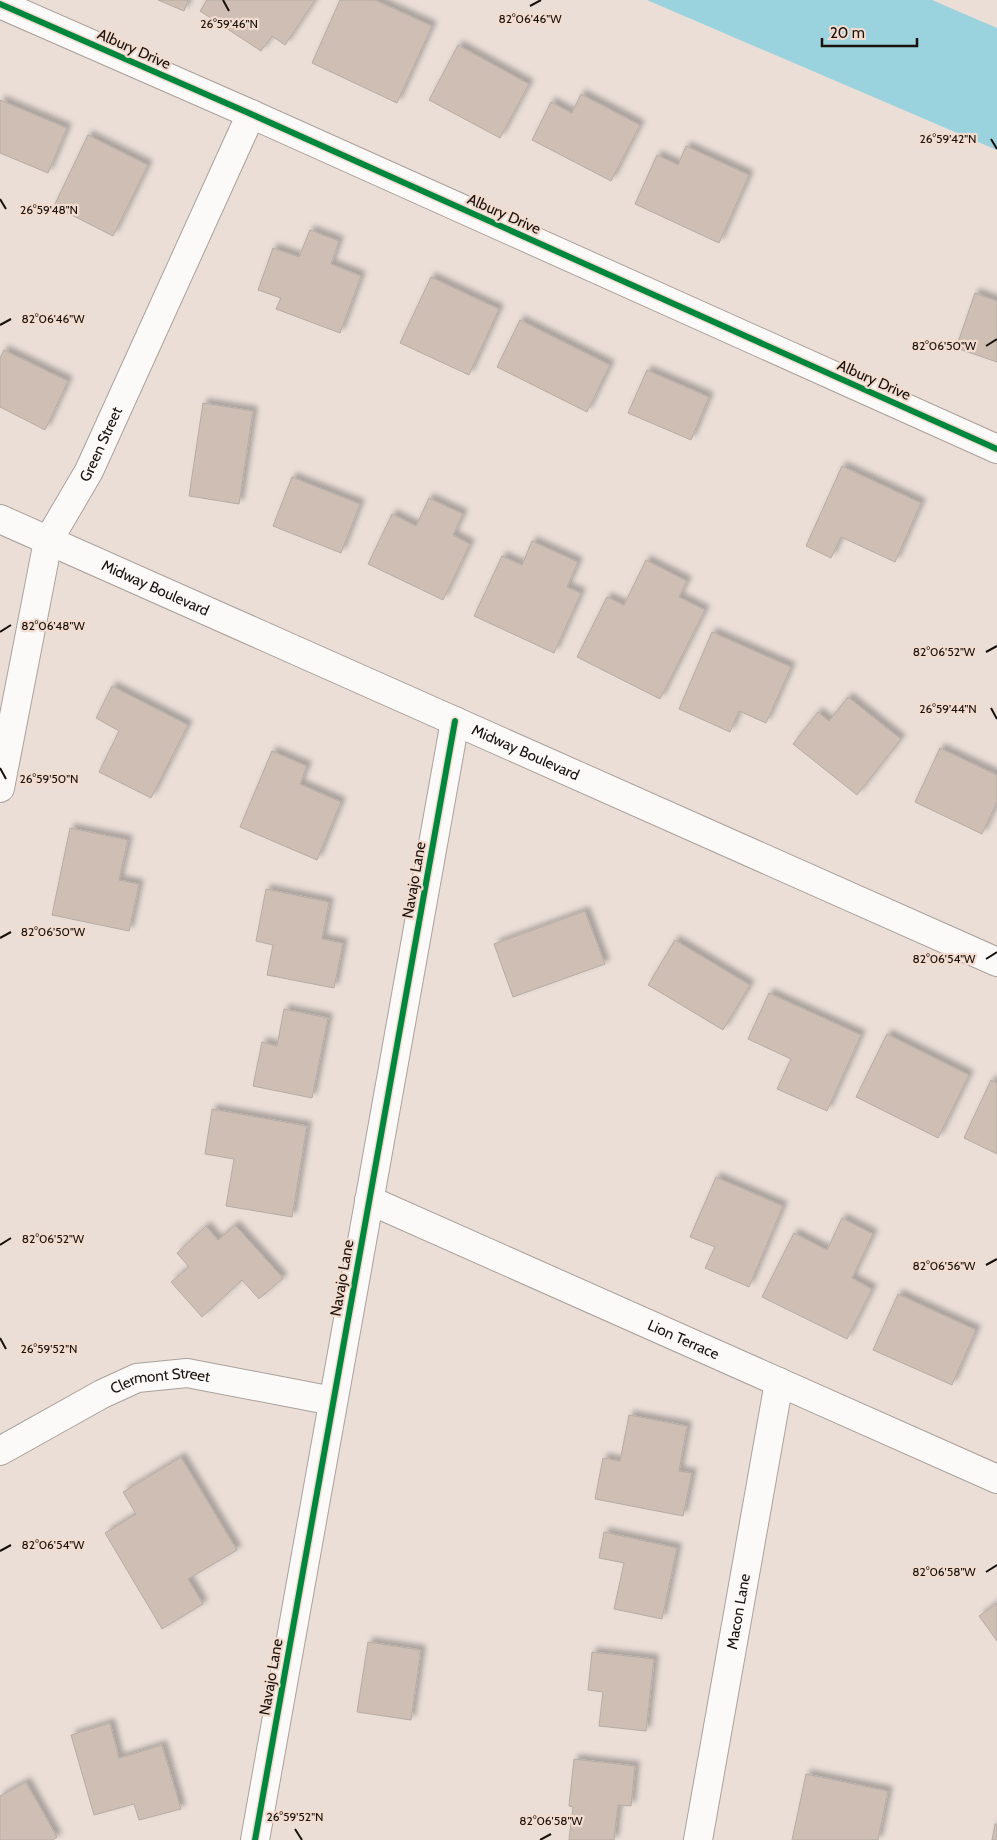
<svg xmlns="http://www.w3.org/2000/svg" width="997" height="1840" font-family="Cabin,sans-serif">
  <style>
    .water { fill: #9ad2dd }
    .building { fill: #cebeb3; stroke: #b5aca6; filter: url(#shadow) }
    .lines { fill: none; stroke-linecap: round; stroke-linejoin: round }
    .minor-casing { stroke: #aaa19c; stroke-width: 30 }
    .tertiary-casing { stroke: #aaa19c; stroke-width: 30 }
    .minor { stroke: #fcfaf9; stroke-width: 28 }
    .tertiary { stroke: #fcfaf9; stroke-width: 28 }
    .cycleway-casing { stroke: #f2dccf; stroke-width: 9 }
    .cycleway { stroke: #00873e; stroke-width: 6 }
    .ticks { fill: none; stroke: #18110c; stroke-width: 2 }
    .labels { text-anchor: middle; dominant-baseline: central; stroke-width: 4.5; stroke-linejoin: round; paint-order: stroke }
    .street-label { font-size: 15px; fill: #18110c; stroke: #f2dccf }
    .ticks-label { font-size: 12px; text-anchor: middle; fill: #18110c; stroke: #f2dccf; stroke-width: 4.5; stroke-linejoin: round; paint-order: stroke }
  </style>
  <defs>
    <filter id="shadow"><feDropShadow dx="4.5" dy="-4.5" stdDeviation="2.5" flood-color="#0004"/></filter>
  </defs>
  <rect width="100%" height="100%" fill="#eaded7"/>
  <polygon class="water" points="647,0 932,0 997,28 997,150"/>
  <g class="building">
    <polygon points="158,0 188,0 184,11"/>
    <polygon points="207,0 315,0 285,45 272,36 261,51 200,11"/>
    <polygon points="340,0 375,0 432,26 397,103 312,63"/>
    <polygon points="458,45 529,84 500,138 429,100"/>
    <polygon points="581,94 640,125 611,181 532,140 551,102 572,113"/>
    <polygon points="0,100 67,128 48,173 0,153"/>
    <polygon points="88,135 148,165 113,236 54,206"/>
    <polygon points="686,146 749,175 719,243 635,204 657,155 678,165"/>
    <polygon points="310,230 339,241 331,264 361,276 340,333 276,309 281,298 258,290 273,248 299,257"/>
    <polygon points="431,277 499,309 469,375 400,343"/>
    <polygon points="975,293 997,301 997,362 956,348"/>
    <polygon points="520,320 610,365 587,412 497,367"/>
    <polygon points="4,350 68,381 45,430 0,407 0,358"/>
    <polygon points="647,370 709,397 691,440 628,413"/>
    <polygon points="203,403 253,411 239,504 189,496"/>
    <polygon points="842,466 921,503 895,562 841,537 831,558 806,546"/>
    <polygon points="292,477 360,504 341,553 273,526"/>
    <polygon points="429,498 463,514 453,535 470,544 443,600 368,564 392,514 416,526"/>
    <polygon points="532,541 578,562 567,587 581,593 554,653 474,616 502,556 522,565"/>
    <polygon points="646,560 687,581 679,597 705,610 660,699 577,657 607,597 624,605"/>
    <polygon points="712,632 791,667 766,723 739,711 730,732 679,709"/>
    <polygon points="112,686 188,725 151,798 99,772 119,731 96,718"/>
    <polygon points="848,697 901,739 857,795 793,744 818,712 829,721"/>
    <polygon points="940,748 997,775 997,802 982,834 915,802"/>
    <polygon points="272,751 307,766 300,784 341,802 317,860 240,827"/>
    <polygon points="70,828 128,840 119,880 139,884 129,931 52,915"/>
    <polygon points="266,889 329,902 322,939 343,943 334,988 267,975 273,945 256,941"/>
    <polygon points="585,911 605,964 513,997 494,944"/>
    <polygon points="675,940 750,985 723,1030 648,985"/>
    <polygon points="769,993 861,1035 827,1111 777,1089 791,1059 748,1039"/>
    <polygon points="284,1009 328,1018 312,1098 253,1086 262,1042 277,1046"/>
    <polygon points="887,1034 969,1075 938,1138 856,1097"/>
    <polygon points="991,1080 997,1083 997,1154 964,1138"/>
    <polygon points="212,1109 307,1126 292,1217 226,1206 234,1159 205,1154"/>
    <polygon points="716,1177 783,1206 749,1287 705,1268 715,1247 690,1237"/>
    <polygon points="842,1218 873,1234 852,1278 872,1289 847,1339 762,1297 794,1233 827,1250"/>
    <polygon points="235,1225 283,1278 259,1299 242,1280 202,1317 171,1282 189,1267 177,1253 206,1226 218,1240"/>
    <polygon points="898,1294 976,1330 952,1385 873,1350"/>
    <polygon points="629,1415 687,1426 679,1471 692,1473 683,1516 595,1499 603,1458 620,1461"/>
    <polygon points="181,1457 237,1550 188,1579 203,1604 162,1629 105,1533 136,1514 123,1492"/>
    <polygon points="604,1532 677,1548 662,1619 614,1609 624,1563 599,1558"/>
    <polygon points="997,1603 997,1641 979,1616"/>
    <polygon points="368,1642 421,1650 411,1720 357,1712"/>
    <polygon points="592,1652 654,1659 646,1731 599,1726 603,1692 588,1690"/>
    <polygon points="110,1723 119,1758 162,1745 181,1809 139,1820 134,1804 94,1815 71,1735"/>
    <polygon points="574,1759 635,1766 631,1806 618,1805 614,1840 569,1840 573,1807 569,1806"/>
    <polygon points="806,1774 888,1791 878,1840 792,1840"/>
    <polygon points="26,1782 57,1837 53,1840 0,1840 0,1796"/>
    <polygon points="995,1824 997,1824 997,1840 992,1840"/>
  </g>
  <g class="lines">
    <defs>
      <g id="minor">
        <polyline points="0,4 251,114 997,449"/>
        <path id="s1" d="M0,788L48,541L89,471L251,114"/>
        <path id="s2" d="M369,1200L997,1479"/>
        <path id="s3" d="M0,1451L102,1394L137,1378L187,1373L333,1401"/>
        <polyline points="255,1840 455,721"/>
        <path id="s4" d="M698,1840L779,1382"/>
      </g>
      <g id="tertiary">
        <path id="s5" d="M0,519L997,962"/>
      </g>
    </defs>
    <use href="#minor" class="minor-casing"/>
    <use href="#tertiary" class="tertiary-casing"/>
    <use href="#minor" class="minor"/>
    <use href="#tertiary" class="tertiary"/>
    <defs>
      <g id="cycleway">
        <polyline points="0,4 251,114 997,449"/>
        <polyline points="255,1840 455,721"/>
      </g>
    </defs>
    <use href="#cycleway" class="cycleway-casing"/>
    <use href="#cycleway" class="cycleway"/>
  </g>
  <path class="ticks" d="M223,0L229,11M530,6L541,0M991,139L997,149M0,199L6,209M0,325L11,319M986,346L997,339M0,632L11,625M986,652L997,646M991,708L997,719M0,768L6,779M0,938L11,932M986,959L997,952M0,1245L11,1238M986,1265L997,1259M0,1338L6,1349M0,1551L11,1545M986,1572L997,1565M295,1829L302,1840M540,1840L551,1834"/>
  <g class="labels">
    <g class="street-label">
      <text transform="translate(134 49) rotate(24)">Albury Drive</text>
      <text transform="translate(504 214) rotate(24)">Albury Drive</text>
      <text transform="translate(874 380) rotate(24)">Albury Drive</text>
      <text stroke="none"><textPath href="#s1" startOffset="362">Green Street</textPath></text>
      <text stroke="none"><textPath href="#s5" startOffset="170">Midway Boulevard</textPath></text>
      <text stroke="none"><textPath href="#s5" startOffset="575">Midway Boulevard</textPath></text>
      <text transform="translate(414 880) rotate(-80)">Navajo Lane</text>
      <text transform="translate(342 1278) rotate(-80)">Navajo Lane</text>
      <text stroke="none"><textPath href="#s2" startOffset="344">Lion Terrace</textPath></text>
      <text stroke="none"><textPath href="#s3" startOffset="178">Clermont Street</textPath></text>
      <text stroke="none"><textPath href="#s4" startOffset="232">Macon Lane</textPath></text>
      <text transform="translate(271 1677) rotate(-80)">Navajo Lane</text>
    </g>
  </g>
  <g class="ticks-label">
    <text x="530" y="23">82°06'46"W</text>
    <text x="229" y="28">26°59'46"N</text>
    <text x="948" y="143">26°59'42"N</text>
    <text x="49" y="214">26°59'48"N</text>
    <text x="53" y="323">82°06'46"W</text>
    <text x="944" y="350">82°06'50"W</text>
    <text x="53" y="630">82°06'48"W</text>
    <text x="944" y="656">82°06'52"W</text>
    <text x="948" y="713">26°59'44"N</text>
    <text x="49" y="783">26°59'50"N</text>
    <text x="53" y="936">82°06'50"W</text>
    <text x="944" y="963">82°06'54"W</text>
    <text x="53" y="1243">82°06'52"W</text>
    <text x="944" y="1270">82°06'56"W</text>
    <text x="49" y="1353">26°59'52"N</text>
    <text x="53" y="1549">82°06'54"W</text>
    <text x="944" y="1576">82°06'58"W</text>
    <text x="295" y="1821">26°59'52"N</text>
    <text x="551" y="1825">82°06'58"W</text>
  </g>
  <path d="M822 38v8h95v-8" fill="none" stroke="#18110c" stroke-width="2.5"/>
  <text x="830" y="38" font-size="15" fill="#18110c" stroke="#f2dccf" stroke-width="4" paint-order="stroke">20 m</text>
</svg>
